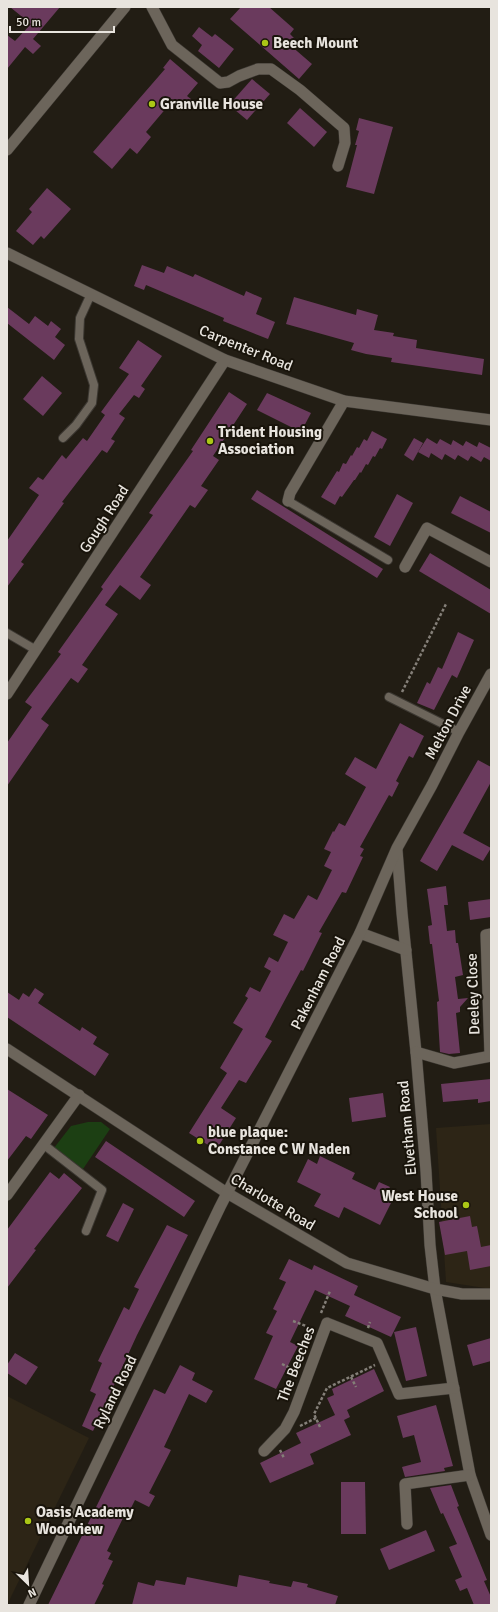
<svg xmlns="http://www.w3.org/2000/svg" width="498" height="1612" font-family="Signika,sans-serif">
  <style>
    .built { fill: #2d2516 }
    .green { fill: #1c3f13 }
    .building { fill: #6a3a5d }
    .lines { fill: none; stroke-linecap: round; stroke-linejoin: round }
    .service-casing { stroke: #3c3832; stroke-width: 10 }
    .minor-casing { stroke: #3c3832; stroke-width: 12 }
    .tertiary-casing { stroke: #3c3832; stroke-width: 12 }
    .path { stroke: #847f78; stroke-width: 2.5; stroke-dasharray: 3 2; stroke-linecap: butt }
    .service { stroke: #6c655b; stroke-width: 8 }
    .minor { stroke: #6c655b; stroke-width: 11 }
    .tertiary { stroke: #6c655b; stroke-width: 11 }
    .poi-dot { fill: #abc716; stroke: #19140b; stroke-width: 1.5 }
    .labels { text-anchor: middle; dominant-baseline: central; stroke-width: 4; stroke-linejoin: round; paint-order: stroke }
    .poi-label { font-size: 15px; font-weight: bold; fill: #e8e4de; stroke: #19140b; text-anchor: start }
    .street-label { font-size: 15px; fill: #e8e4de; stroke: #19140b }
  </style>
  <rect width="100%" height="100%" fill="#221d14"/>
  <g class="built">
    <polygon points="491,1124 491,1289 446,1282 436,1128"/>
    <polygon points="7,1396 89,1438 7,1605"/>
  </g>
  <polygon class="green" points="88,1122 101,1122 110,1129 83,1169 54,1148 71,1126"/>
  <g class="building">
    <polygon points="10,7 60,7 33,39 41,46 33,54 25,47 7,69 7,35 15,41 31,24"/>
    <polygon points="241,7 269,7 294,29 290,34 295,39 290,45 312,64 299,79 230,19"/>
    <polygon points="199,27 212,37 215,34 234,49 219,68 198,51 202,45 192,36"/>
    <polygon points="170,59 198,83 187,96 191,99 183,108 173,100 146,132 151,137 137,154 130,148 112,169 93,152 165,69 163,68"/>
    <polygon points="252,79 270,94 247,120 229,105"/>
    <polygon points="300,108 327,132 314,147 287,123"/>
    <polygon points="359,118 393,127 374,194 346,187 357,145 355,145 359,131 356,130"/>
    <polygon points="47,188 71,209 44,239 41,236 33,245 16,231 32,212 29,209"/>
    <polygon points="142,265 164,273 167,266 193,277 195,274 244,296 246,291 262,298 256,314 275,322 268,339 223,321 224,318 146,285 144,290 134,286"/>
    <polygon points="294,297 356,315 357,309 378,315 374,330 394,333 393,336 417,340 416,348 484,359 482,375 391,362 392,358 366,354 351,350 354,343 286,324"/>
    <polygon points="7,307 29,324 35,316 48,326 51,321 61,329 55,337 65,345 54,360 7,323"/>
    <polygon points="138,340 162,356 141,386 145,389 139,398 134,395 119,414 125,418 111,439 115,441 107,453 102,450 62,502 64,503 21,562 24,564 7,587 7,541 39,495 29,488 38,477 43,480 62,455 66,459 83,438 87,441 105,415 101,412 129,374 119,368"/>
    <polygon points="42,376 62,393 43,416 23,399"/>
    <polygon points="229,392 247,404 213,456 219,460 201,486 208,490 195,508 190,505 140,577 151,585 140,600 120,585 105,605 118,614 82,665 88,669 78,683 71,678 41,719 49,725 7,786 7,743 32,707 25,702 61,654 58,652 103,589 101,587 153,515 149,513 193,451 191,450"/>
    <polygon points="267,393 311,413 301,432 257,410"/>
    <polygon points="372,431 387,439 382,449 380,448 375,457 373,456 368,465 366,464 361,473 360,472 355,480 354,480 342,497 340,496 335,505 321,497 337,471 339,472 343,463 346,464 351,455 352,456 357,447 359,448 364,439 367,441"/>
    <polygon points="414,438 423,443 413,461 404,455"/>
    <polygon points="427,438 437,444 440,439 451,445 453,440 463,446 466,441 477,447 479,442 491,448 491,461 484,457 481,462 471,456 468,461 458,455 455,460 445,454 442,460 431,453 429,458 418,452"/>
    <polygon points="257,490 383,569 377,578 251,499"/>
    <polygon points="397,494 413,503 390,546 374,537"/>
    <polygon points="460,496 491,512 491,533 451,513"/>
    <polygon points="430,553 491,590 491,614 419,571"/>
    <polygon points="458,632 474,640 457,678 452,675 434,710 417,703 427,682 430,684 438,667 442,669"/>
    <polygon points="400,723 424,736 413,758 409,756 396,781 399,783 392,797 389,795 360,847 364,849 360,856 363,857 346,893 342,892 319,932 322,933 303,971 301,970 265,1037 272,1041 246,1083 239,1080 221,1108 236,1118 216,1150 189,1133 227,1073 220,1068 243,1029 233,1023 248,998 245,996 250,987 260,992 271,971 264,967 269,957 278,962 288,942 273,935 284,914 294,919 308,895 317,900 332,870 324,866 331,852 324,849 333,831 334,832 339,823 345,826 366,787 345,774 355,757 376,769"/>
    <polygon points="478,760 491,767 491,782 463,833 491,848 483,861 452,845 437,871 420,861"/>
    <polygon points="446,886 448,905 444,905 447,931 455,930 456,943 458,943 463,975 455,977 458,999 468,998 460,1007 460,1012 456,1013 460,1053 449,1054 440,1052 437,1002 439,1001 432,944 430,944 428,926 432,925 427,889"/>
    <polygon points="491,899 491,917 470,920 468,902"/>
    <polygon points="35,988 44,994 38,1003 80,1031 82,1027 97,1037 93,1044 109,1054 95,1076 7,1017 7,992 19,1000 23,993 29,997"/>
    <polygon points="491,1079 491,1101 478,1103 478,1099 443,1102 441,1084"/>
    <polygon points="7,1089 48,1115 31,1139 26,1136 7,1161"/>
    <polygon points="383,1093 386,1117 352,1122 349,1098"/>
    <polygon points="106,1141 195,1201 184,1217 95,1157"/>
    <polygon points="320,1156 355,1173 352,1179 375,1190 379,1182 390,1187 385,1195 393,1199 380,1225 344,1207 339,1218 314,1206 321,1194 297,1182 308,1159 317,1164"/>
    <polygon points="50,1172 59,1179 64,1173 82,1188 34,1249 36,1250 7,1288 7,1230"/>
    <polygon points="123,1203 134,1209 118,1242 106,1236"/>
    <polygon points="470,1216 472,1227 477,1226 481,1247 491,1245 491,1266 470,1270 467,1251 445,1255 439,1222"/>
    <polygon points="167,1225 188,1235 137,1335 93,1431 82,1426 96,1394 90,1391 102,1363 98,1361 124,1307 129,1310 139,1289 134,1287"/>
    <polygon points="289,1259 312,1270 314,1265 358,1286 354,1295 401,1317 391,1337 345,1316 350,1306 315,1290 290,1342 298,1346 276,1389 254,1379 273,1336 266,1333 277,1311 273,1309 286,1282 279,1279"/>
    <polygon points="416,1327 427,1376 406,1381 394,1332"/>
    <polygon points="491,1338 491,1361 473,1366 467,1345"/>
    <polygon points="15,1353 38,1367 26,1385 7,1373 7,1365"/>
    <polygon points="180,1365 195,1373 192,1380 213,1391 206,1403 189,1394 164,1447 171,1450 149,1493 155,1496 149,1507 135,1500 126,1518 124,1516 107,1551 111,1553 108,1559 113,1561 102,1584 104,1585 94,1605 48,1605 154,1389 165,1394"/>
    <polygon points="374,1369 384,1391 347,1410 350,1417 344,1420 351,1435 310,1454 314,1464 270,1483 260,1463 301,1443 296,1433 335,1415 327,1398 334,1395 332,1389"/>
    <polygon points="436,1405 453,1466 444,1468 445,1471 405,1477 402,1467 421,1462 414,1435 403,1438 397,1416"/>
    <polygon points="341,1482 365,1482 366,1534 341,1534"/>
    <polygon points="451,1485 459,1506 457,1507 487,1580 484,1581 491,1597 491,1605 474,1605 467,1588 460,1591 455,1580 462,1577 449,1547 457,1544 443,1513 441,1514 430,1488"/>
    <polygon points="426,1530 435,1551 389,1570 380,1549"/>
    <polygon points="239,1575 270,1581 269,1583 291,1587 293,1581 308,1584 307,1587 338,1596 335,1605 132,1605 138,1582 154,1586 156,1580 185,1585 187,1577 237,1587"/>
  </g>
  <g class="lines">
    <defs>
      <g id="service">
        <polyline points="63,438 76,425 92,403 94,385 79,339 80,318 91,294"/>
        <polyline points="288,501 388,560"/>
        <polyline points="7,633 36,650"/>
        <polyline points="389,697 459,732"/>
        <polyline points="43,1144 102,1190 86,1231"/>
      </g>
      <g id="minor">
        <polyline points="152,7 172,45 220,83 228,82 239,76 258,69 271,69 300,90 344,128 345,143 338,166"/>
        <polyline points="7,253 225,360 344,401 491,420"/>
        <polyline points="288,501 290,493 344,401"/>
        <polyline points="405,567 427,528 491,562"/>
        <polyline points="7,694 225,360"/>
        <polyline points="397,850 402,913 416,1052 426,1171 430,1245 435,1289 470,1475 491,1535"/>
        <polyline points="360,933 406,950"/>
        <polyline points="7,1049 227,1193 347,1263 435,1289 462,1294 491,1294"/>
        <polyline points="416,1052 454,1063 491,1056"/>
        <polyline points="490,1056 486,935 491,934"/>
        <polyline points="7,1195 79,1095"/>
        <polyline points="264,1451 285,1429 294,1412 327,1323 377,1343 399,1394 454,1388"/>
        <polyline points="407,1524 405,1484 470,1475"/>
        <polyline points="29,1605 220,1207 360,933 397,848 432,785 459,732 491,674"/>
      </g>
      <polyline id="tertiary" points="7,150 125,7"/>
    </defs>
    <use href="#service" class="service-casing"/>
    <use href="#minor" class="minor-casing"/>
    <use href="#tertiary" class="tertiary-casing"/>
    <g class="path">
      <polyline points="402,692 446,604"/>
      <polyline points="321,1313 330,1291"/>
      <polyline points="293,1321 314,1329"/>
      <polyline points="368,1328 370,1322"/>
      <polyline points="282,1364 298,1372"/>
      <polyline points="351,1377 356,1387"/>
      <polyline points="300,1426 316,1418"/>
      <polyline points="320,1427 314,1414 327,1388 375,1365"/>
      <polyline points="280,1450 284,1458"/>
    </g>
    <use href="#service" class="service"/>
    <use href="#minor" class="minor"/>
    <use href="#tertiary" class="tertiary"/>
  </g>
  <g class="poi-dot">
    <circle cx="265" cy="43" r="4"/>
    <circle cx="152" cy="104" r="4"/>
    <circle cx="210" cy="441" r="4"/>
    <circle cx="200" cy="1141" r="4"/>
    <circle cx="466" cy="1205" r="4"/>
    <circle cx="28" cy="1521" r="4"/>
  </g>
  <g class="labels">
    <g class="poi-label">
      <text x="273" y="43">Beech Mount</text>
      <text x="160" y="104">Granville House</text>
      <text x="218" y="432">Trident Housing<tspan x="218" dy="17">Association</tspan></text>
      <text x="208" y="1132">blue plaque:<tspan x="208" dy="17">Constance C W Naden</tspan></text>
      <text x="458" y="1196" text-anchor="end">West House<tspan x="458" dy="17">School</tspan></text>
      <text x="36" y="1512">Oasis Academy<tspan x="36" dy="17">Woodview</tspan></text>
    </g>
    <g class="street-label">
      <text transform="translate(246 348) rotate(22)">Carpenter Road</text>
      <text transform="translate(104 519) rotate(-57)">Gough Road</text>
      <text transform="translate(448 722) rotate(-62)">Melton Drive</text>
      <text transform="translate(318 983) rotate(-63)">Pakenham Road</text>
      <text transform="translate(473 994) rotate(-92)">Deeley Close</text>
      <text transform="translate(407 1128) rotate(-95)">Elvetham Road</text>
      <text transform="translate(273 1202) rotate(31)">Charlotte Road</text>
      <text transform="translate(296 1364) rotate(-69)">The Beeches</text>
      <text transform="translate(115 1392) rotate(-64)">Ryland Road</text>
    </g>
  </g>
  <rect width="498" height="1612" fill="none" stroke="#e8e4de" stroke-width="16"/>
  <g transform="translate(28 1584) rotate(155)" stroke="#19140b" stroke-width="3" paint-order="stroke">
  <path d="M0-3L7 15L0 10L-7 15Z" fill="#e8e4de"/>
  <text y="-6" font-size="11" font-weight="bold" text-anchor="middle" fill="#e8e4de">N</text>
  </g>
  <path d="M10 26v6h104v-6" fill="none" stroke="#e8e4de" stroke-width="2"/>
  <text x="16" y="26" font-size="12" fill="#e8e4de" stroke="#19140b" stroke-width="3" paint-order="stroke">50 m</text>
</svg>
